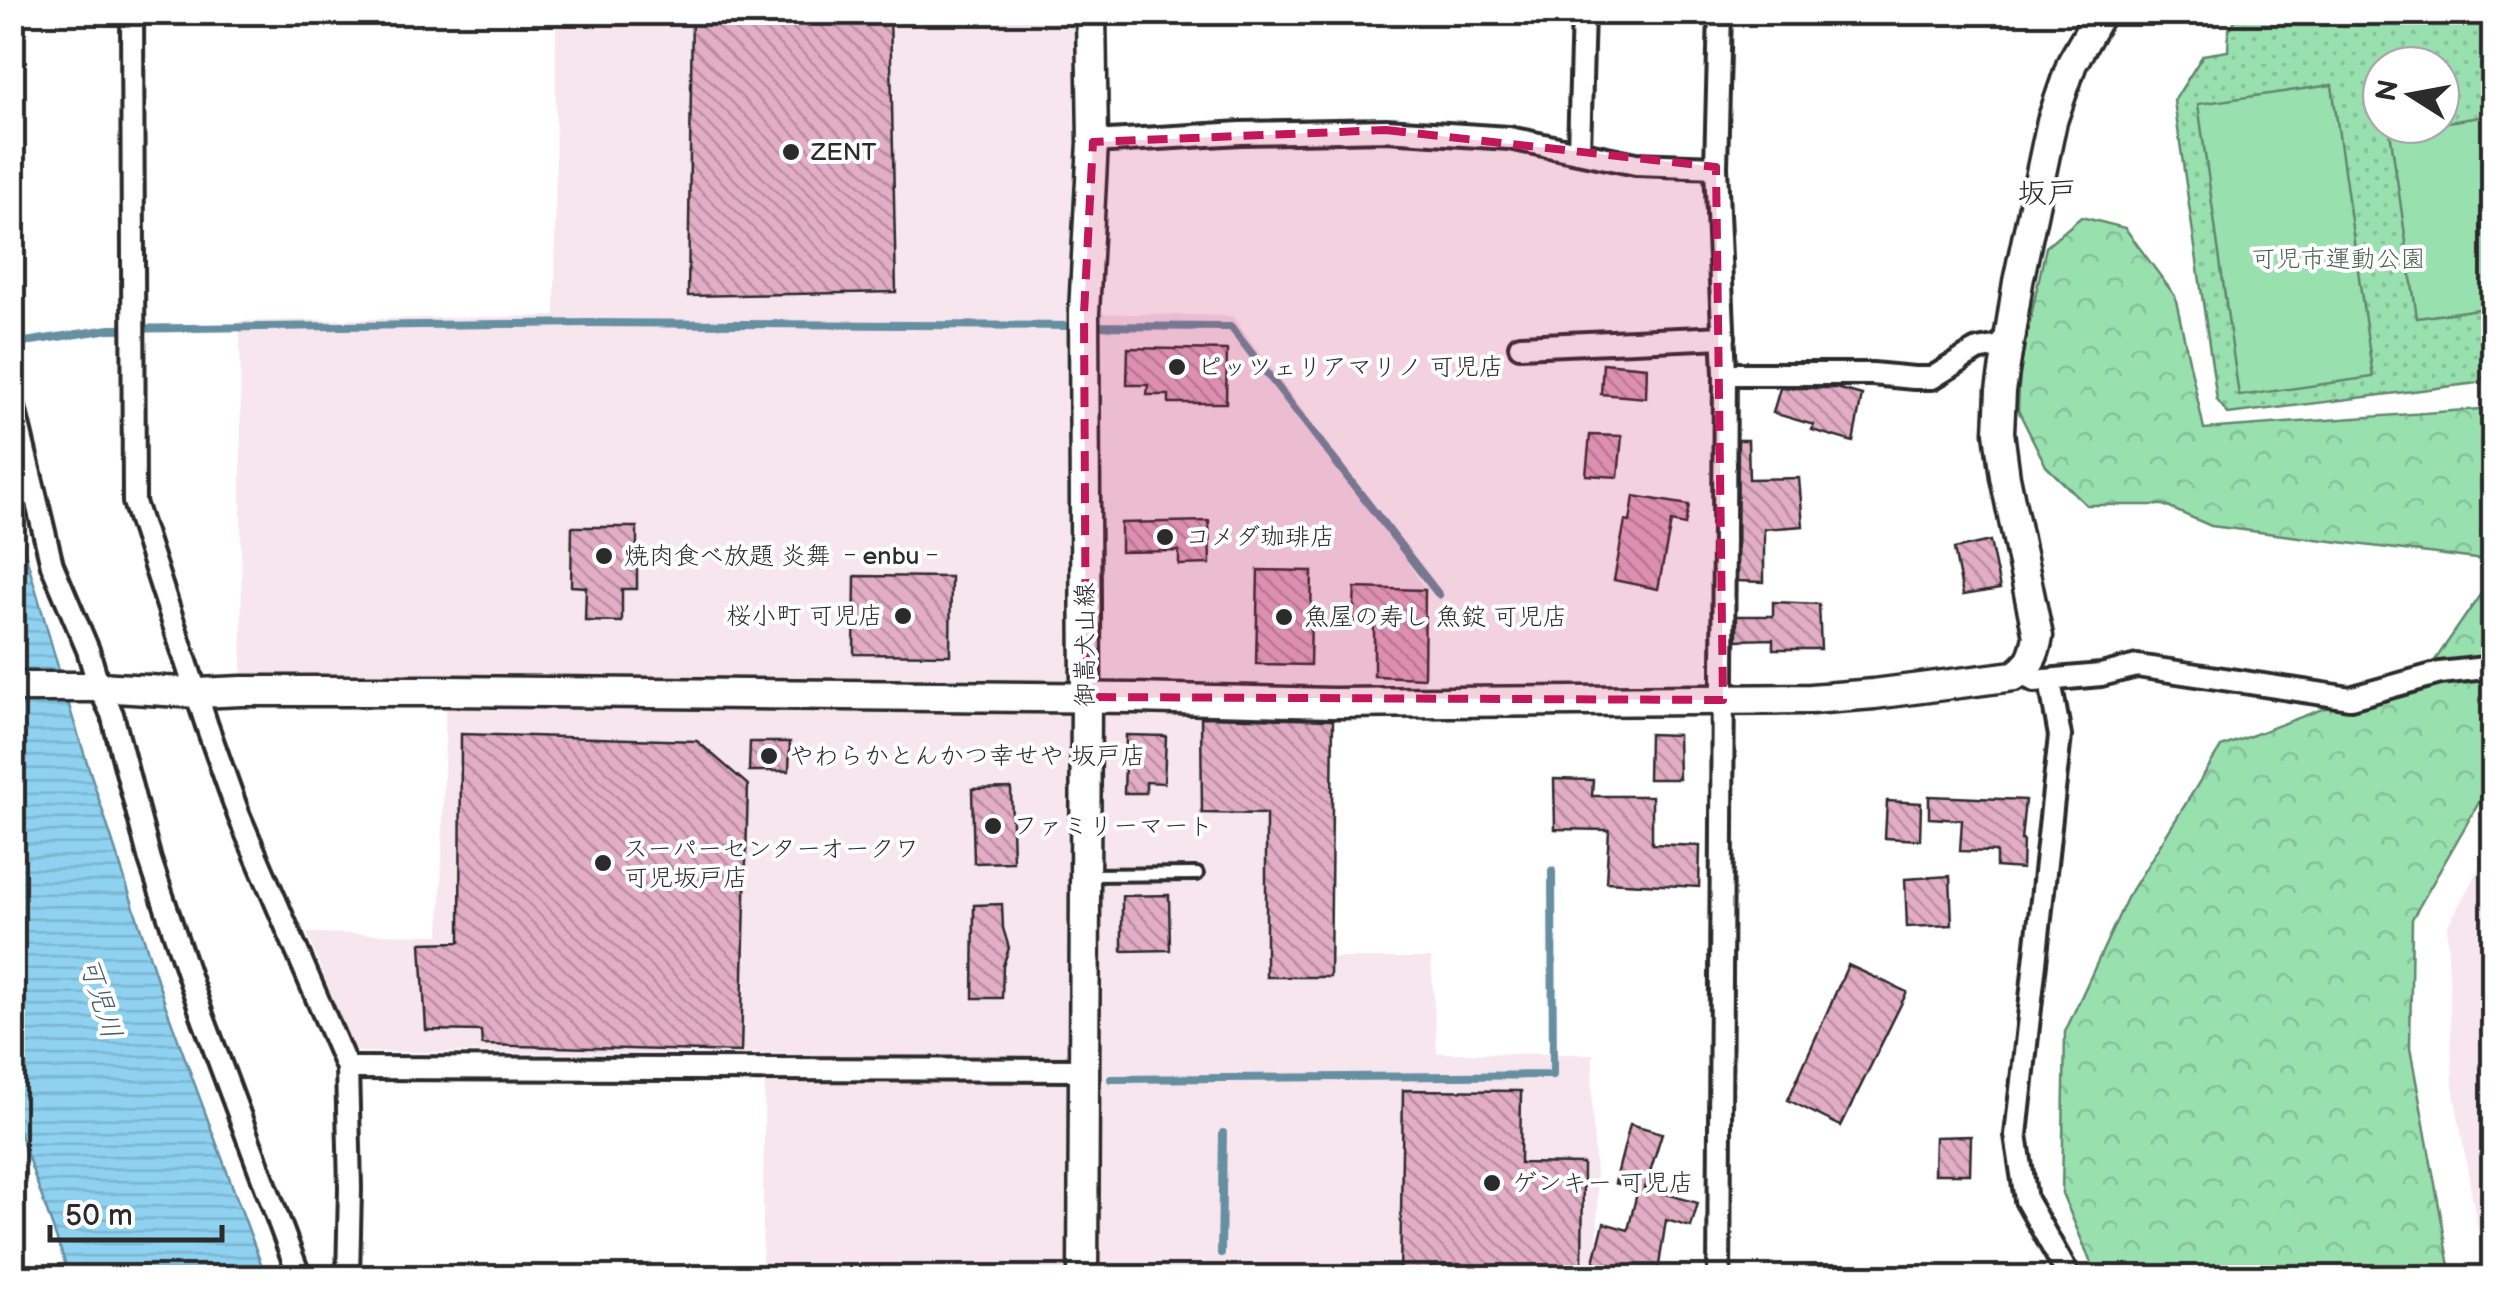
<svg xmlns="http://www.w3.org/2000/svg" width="2506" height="1290" font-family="'Balsamiq Sans','Klee One',sans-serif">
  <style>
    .built { fill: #f7e6ee }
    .grass { fill: url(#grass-dots); stroke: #62866d; stroke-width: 2.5; fill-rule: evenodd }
    .forest { fill: url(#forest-crowns); stroke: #62866d; stroke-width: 2.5 }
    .garden { fill: #99e0af; stroke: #62866d; stroke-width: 2.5 }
    .water { fill: url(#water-rules); stroke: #668fa1; stroke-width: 2.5 }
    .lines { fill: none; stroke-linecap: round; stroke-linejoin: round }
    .stream { stroke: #668fa1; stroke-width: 8 }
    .building { fill: url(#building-back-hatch); stroke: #2b2b2b; stroke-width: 2.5 }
    .lane-casing { stroke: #2b2b2b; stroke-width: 18 }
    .street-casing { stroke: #2b2b2b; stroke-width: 28 }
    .secondary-casing { stroke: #2b2b2b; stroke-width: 35 }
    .lane { stroke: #fff; stroke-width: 10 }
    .street { stroke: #fff; stroke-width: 20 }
    .secondary { stroke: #fff; stroke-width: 28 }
    .marked { fill: #c2185b; fill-opacity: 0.2; stroke: #c2185b; stroke-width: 8; stroke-dasharray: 20 12; stroke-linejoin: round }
    .poi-dot { fill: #2b2b2b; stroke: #fff; stroke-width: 4 }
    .labels { text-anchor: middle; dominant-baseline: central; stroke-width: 8; stroke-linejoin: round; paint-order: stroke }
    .poi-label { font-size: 25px; fill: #2b2b2b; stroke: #fff; text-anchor: start }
    .park-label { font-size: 25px; fill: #4c6153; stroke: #fff }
    .street-label { font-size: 25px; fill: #2b2b2b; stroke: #fff }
    .water-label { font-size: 28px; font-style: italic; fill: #495d66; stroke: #fff }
    .quarter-label { font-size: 30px; fill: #2b2b2b; stroke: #fff }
  </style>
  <defs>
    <pattern id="grass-dots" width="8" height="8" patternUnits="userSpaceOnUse" patternTransform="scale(2.5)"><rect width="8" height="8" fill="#99e0af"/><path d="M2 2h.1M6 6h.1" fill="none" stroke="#84c097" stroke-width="1.8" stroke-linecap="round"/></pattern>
    <pattern id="forest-crowns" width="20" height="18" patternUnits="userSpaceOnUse" patternTransform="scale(2.5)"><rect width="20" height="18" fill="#99e0af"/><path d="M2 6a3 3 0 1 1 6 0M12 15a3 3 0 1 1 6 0" fill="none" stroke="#84c097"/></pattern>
    <pattern id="water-rules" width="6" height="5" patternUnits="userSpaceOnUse" patternTransform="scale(2.5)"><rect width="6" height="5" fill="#8ed1f0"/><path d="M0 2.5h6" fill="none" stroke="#7bb4ce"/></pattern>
    <pattern id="building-back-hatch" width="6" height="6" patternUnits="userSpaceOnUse" patternTransform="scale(2.5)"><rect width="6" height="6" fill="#e3adc5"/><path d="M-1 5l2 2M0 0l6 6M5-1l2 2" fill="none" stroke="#b88da0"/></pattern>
  </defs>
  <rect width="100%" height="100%" fill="#fff"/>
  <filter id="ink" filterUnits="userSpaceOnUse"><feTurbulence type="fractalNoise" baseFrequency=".01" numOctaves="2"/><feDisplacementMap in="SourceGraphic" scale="20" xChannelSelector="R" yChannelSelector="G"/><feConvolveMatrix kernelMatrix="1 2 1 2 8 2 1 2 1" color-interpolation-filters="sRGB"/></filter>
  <g filter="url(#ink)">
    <g class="built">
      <polygon points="556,13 1090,13 1084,313 1232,316 1369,500 1425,590 1423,703 1333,703 1330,958 1431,958 1437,1053 1593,1054 1592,1110 1598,1207 1597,1277 762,1277 765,1054 354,1052 307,933 440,935 446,692 242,691 240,321 555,316"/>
      <polygon points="2493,842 2494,1277 2486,1278 2453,1086 2447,927"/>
    </g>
    <path class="grass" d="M2240,13H2493V370L2477,383L2228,414L2217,400L2174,101L2203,55L2228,51L2229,29ZM2381,65H2441V125H2381Z"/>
    <g class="forest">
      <polygon points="2081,217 2125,228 2175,296 2204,429 2493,408 2493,561 2211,526 2163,505 2086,505 2046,466 2018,410 2020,366 2046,247"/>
      <polygon points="2493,576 2493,778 2412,919 2410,1048 2452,1277 2097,1277 2062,1193 2065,1032 2127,898 2221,747 2429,669"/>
    </g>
    <g class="garden">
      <polygon points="2332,85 2373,377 2239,396 2198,104"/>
      <polygon points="2493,115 2493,307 2417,318 2390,131"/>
    </g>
    <polygon class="water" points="12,507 73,719 165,1004 266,1277 70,1277 13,1115"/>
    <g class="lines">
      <g class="stream">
        <polyline points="12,344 110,329 589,323 1231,327 1439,595"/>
        <polyline points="1111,1079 1553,1075 1552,871"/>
        <polyline points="1221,1253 1223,1133"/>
      </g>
    </g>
    <g class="building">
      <polygon points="692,12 890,12 896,292 688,296"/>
      <polygon points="1128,348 1227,350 1226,403 1169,403 1169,395 1147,395 1148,385 1127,385"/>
      <polygon points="1603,363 1647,367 1646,398 1601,394"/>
      <polygon points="1780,388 1836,388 1862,395 1853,442 1812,430 1814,425 1773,413"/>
      <polygon points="1590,435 1622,436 1618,477 1586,475"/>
      <polygon points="1738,440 1748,440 1749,479 1799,478 1803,526 1764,529 1764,582 1737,581"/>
      <polygon points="1634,496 1689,505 1685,525 1671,522 1658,589 1614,580 1625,521 1630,522"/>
      <polygon points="1209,521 1210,564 1179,565 1179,551 1121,552 1121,523"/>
      <polygon points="572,527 637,527 637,589 622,589 622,622 585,621 586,587 571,586"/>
      <polygon points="1990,541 2000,589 1963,595 1954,549"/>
      <polygon points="1258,570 1312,571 1310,665 1256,664"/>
      <polygon points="855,576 951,577 950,655 854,654"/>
      <polygon points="1355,588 1425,590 1424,678 1374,676 1374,621 1353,621"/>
      <polygon points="1773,602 1819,604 1821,649 1773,649 1773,639 1737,640 1737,616 1773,616"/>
      <polygon points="1201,717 1333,720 1330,977 1266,977 1266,814 1202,813"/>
      <polygon points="461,734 697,741 748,785 741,1052 482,1045 481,1031 426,1030 421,943 460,942"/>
      <polygon points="1649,734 1678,735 1679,779 1648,779"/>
      <polygon points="1126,735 1166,736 1164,783 1146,782 1146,793 1124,793"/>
      <polygon points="750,742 790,742 789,771 749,771"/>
      <polygon points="1554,779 1593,780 1592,796 1652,796 1652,844 1700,846 1699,887 1606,882 1609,830 1555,829"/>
      <polygon points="1011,788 1013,862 974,863 972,789"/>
      <polygon points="1929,796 2025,800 2021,840 2023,840 2022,869 1996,867 1996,852 1960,851 1962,820 1929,818"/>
      <polygon points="1887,801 1921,803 1920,840 1885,838"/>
      <polygon points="1950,876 1952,925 1907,927 1905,879"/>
      <polygon points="1169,895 1170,950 1122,951 1122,896"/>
      <polygon points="1002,904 1003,928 1009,948 1003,966 1002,998 973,998 974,905"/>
      <polygon points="1848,965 1907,992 1841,1126 1788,1100"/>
      <polygon points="1403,1090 1521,1091 1520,1163 1583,1164 1582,1278 1400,1278"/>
      <polygon points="1630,1124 1662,1133 1645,1188 1698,1203 1691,1227 1666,1220 1657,1278 1645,1278 1594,1262 1604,1223 1628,1230 1638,1189 1615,1183"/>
      <polygon points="1971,1136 1970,1174 1934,1174 1935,1137"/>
    </g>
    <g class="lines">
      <defs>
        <polyline id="lane" points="1089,875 1197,874"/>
        <g id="street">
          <polyline points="132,12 134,502 207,726 239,816 347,1068 350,1188 348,1278"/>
          <polyline points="1093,142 1241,133 1386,130 1509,138 1636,164 1716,167"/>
          <polyline points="1579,150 1583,12"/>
          <polyline points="1520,346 1724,337"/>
          <polyline points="1725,374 1872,374 1914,378 1932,378 1977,350 2006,345"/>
          <polyline points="12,399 52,565 88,650 99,687 112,714 150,860 202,1015 300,1278"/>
          <polyline points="2024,671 2034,681 2101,675 2137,666 2350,698 2440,673 2494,667"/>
          <polyline points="2050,681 2060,736 2016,1135 2026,1200 2070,1278"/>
          <polyline points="347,1068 1084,1070"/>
          <polyline points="12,1275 13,1278"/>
          <polyline points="1719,1278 1725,374 1716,167 1720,12"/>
        </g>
        <g id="secondary">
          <path d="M12,687H99L198,693L242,691H446L1134,698L1333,703L1811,699L1874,694L2014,676C2030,667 2035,654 2038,636L2005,477L1999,432L2001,391L2018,282L2052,121L2072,63L2101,12"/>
          <polyline points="1083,1278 1086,697 1084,313 1093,142 1091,12"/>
        </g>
      </defs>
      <use href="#lane" class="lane-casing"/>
      <use href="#street" class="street-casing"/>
      <use href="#secondary" class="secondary-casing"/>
      <use href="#lane" class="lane"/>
      <use href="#street" class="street"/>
      <use href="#secondary" class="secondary"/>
    </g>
  </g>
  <path class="marked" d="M1386,130L1716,167L1723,700L1086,697L1084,313L1093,142Z"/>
  <g class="poi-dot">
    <circle cx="791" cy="152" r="10"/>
    <circle cx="1177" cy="367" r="10"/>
    <circle cx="1165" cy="537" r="10"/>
    <circle cx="604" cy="556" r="10"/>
    <circle cx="903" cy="616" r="10"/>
    <circle cx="1284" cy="617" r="10"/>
    <circle cx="769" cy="756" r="10"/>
    <circle cx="993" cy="826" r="10"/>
    <circle cx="603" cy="863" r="10"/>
    <circle cx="1492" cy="1183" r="10"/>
  </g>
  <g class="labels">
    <g class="poi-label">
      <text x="811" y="152">ZENT</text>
      <text x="1197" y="367">ピッツェリアマリノ 可児店</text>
      <text x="1185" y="537">コメダ珈琲店</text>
      <text x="624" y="556">焼肉食べ放題 炎舞 ‐enbu‐</text>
      <text x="883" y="616" text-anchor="end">桜小町 可児店</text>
      <text x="1304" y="617">魚屋の寿し 魚錠 可児店</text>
      <text x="789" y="756">やわらかとんかつ幸せや 坂戸店</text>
      <text x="1013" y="826">ファミリーマート</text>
      <text x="623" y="849">スーパーセンターオークワ<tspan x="623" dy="29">可児坂戸店</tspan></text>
      <text x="1512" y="1183">ゲンキー 可児店</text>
    </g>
    <g class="park-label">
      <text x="2338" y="259">可児市運動公園</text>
    </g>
    <g class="street-label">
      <text transform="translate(1085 645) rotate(-90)">御嵩犬山線</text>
    </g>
    <g class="water-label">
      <text transform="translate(100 998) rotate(73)">可児川</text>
    </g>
    <g class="quarter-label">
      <text x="2047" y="194">坂戸</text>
    </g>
  </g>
  <rect width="2506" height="1290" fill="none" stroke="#fff" stroke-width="50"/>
  <rect x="25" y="25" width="2456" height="1240" fill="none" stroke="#2b2b2b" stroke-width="4" filter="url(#ink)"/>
  <g transform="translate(2411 95) rotate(281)"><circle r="48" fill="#ffffff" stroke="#aaaaaa" stroke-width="2.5"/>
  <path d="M0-8L18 38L0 25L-18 38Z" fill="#2b2b2b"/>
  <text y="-15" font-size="28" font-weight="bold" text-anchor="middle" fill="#2b2b2b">N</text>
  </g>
  <path d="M50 1225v15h172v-15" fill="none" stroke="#2b2b2b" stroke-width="5"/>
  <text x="65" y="1225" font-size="30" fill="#2b2b2b" stroke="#ffffff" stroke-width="8" paint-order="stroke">50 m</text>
</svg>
